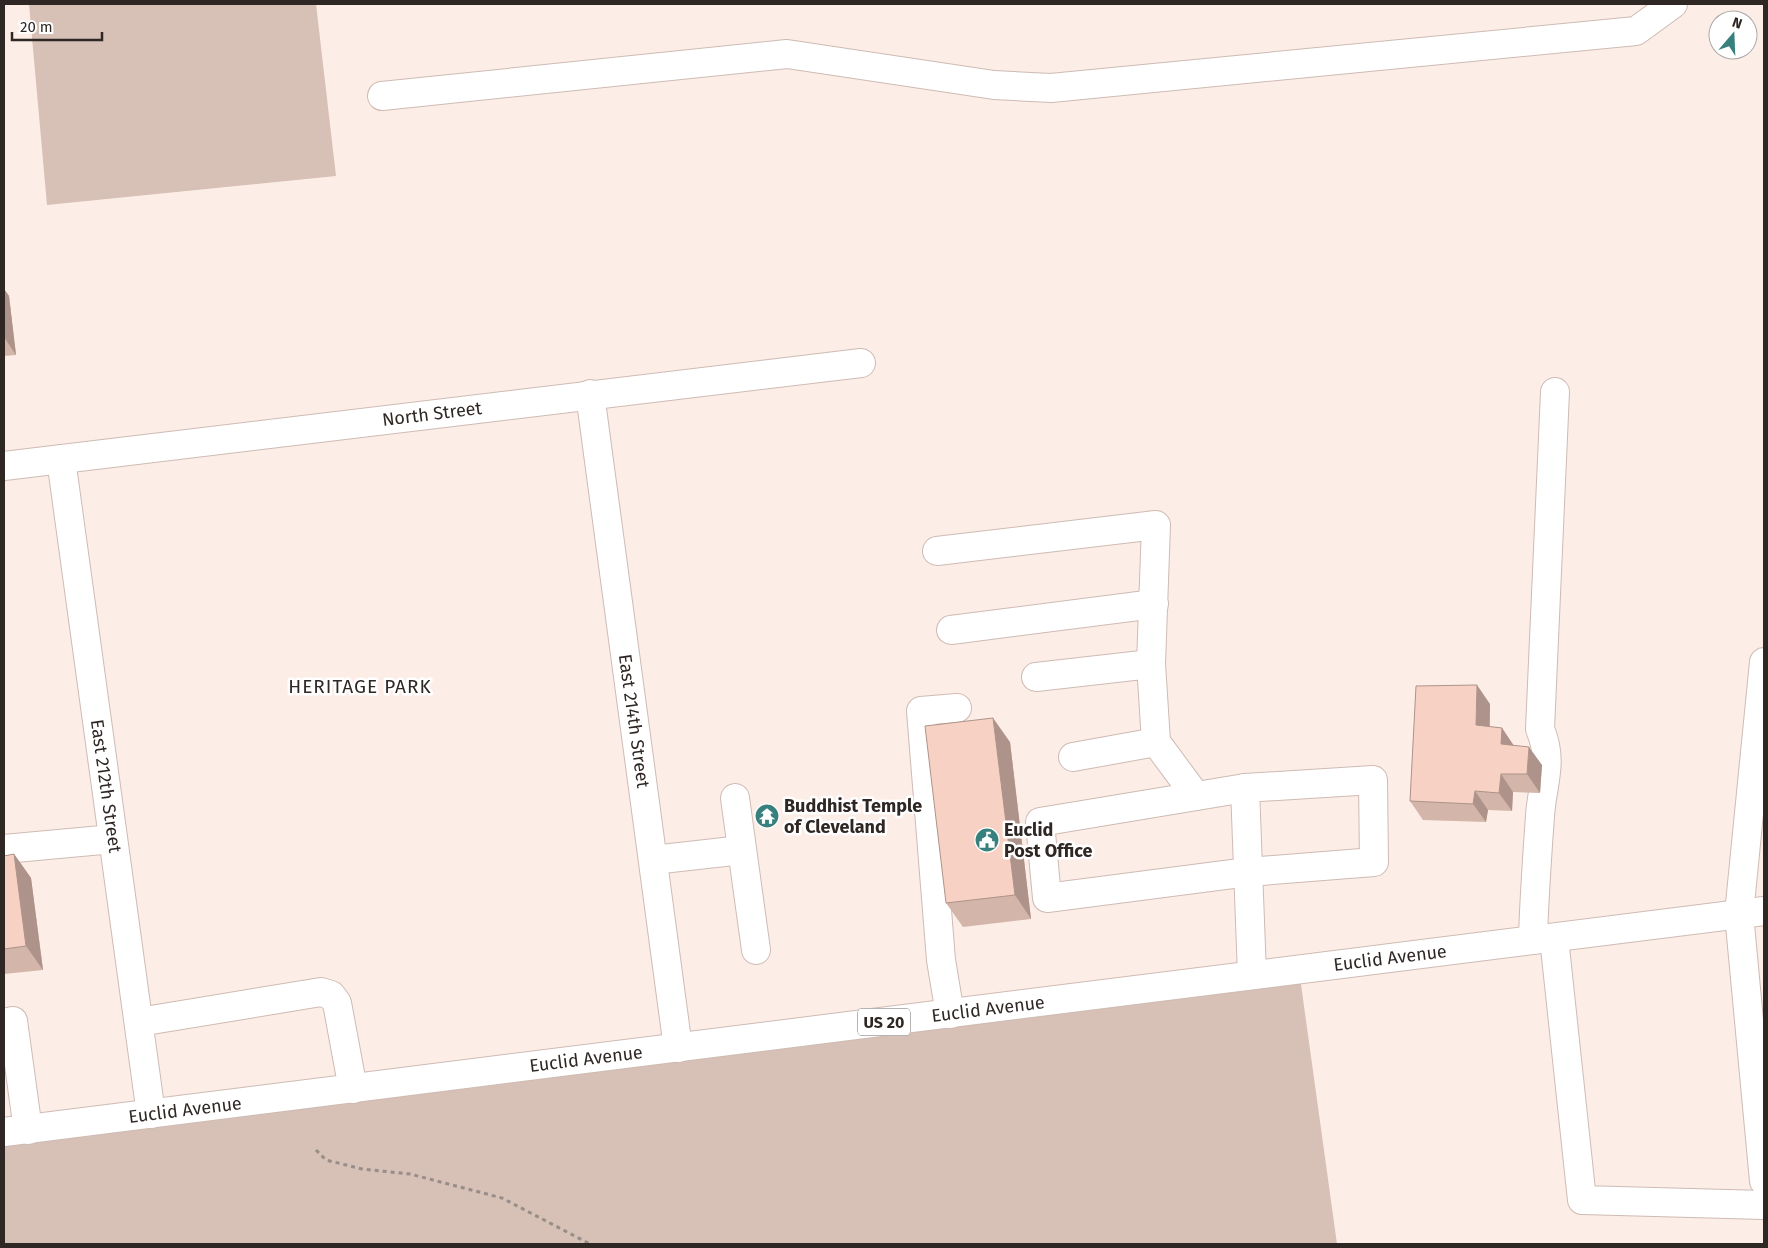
<svg xmlns="http://www.w3.org/2000/svg" width="1768" height="1248" font-family="'Fira Sans',sans-serif">
  <style>
    .green { fill: #d7c0b6 }
    .lines { fill: none; stroke-linecap: round; stroke-linejoin: round }
    .minor-casing { stroke: #cebbb4; stroke-width: 30 }
    .major-casing { stroke: #cebbb4; stroke-width: 30 }
    .path { stroke: #988d88; stroke-width: 3; stroke-dasharray: 4 4; stroke-linecap: butt }
    .minor { stroke: #fff; stroke-width: 28 }
    .major { stroke: #fff; stroke-width: 28 }
    .wall { fill: #d4b5a9 }
    .shaded-wall { fill: #ad9389 }
    .building { fill: #f7d2c4; stroke: #ad9389 }
    .labels { text-anchor: middle; dominant-baseline: central; stroke-width: 5; stroke-linejoin: round; paint-order: stroke }
    .shield { fill: #fff; stroke: #6d6866; stroke-width: 1 }
    .shield-label { font-size: 16px; font-weight: bold; fill: #2e2724 }
    .street-label { font-size: 18px; fill: #2e2724; stroke: #fff }
    .poi-label { font-size: 18px; font-weight: bold; fill: #2e2724; stroke: #fff; text-anchor: start }
    .neighbourhood-label { font-size: 19px; letter-spacing: 1px; fill: #2e2724; stroke: #fff }
  </style>
  <rect width="100%" height="100%" fill="#fdede7"/>
  <g class="green">
    <polygon points="29,4 316,4 336,176 47,205"/>
    <polygon points="1299,970 1337,1244 4,1244 4,1132"/>
  </g>
  <g class="lines">
    <defs>
      <g id="minor">
        <polyline points="382,96 787,54 994,85 1051,88 1636,31 1673,4"/>
        <polyline points="590,394 678,1048"/>
        <polyline points="61,459 151,1114"/>
        <polyline points="4,466 861,363"/>
        <polyline points="937,551 1156,525 1151,664"/>
        <polyline points="951,630 1154,604"/>
        <polyline points="1764,662 1739,914 1764,1181"/>
        <polyline points="1036,677 1151,664 1156,742 1196,796"/>
        <polyline points="1073,757 1156,742"/>
        <polygon points="1373,780 1374,862 1248,872 1047,898 1040,822 1245,788"/>
        <polyline points="1245,788 1252,975"/>
        <polyline points="735,798 756,950"/>
        <polyline points="4,849 113,839"/>
        <polyline points="653,860 742,850"/>
        <polyline points="1554,938 1582,1200 1764,1205"/>
        <path d="M1533,940C1534,899 1537,858 1540,816C1542,784 1554,762 1540,729L1555,392"/>
        <polyline points="950,1014 941,960 921,711 957,708"/>
        <polyline points="139,1022 321,992 331,995 337,1003 353,1089"/>
        <polyline points="4,1023 13,1021 28,1130"/>
      </g>
      <polyline id="major" points="4,1132 1764,911"/>
    </defs>
    <use href="#minor" class="minor-casing"/>
    <use href="#major" class="major-casing"/>
    <polyline class="path" points="316,1150 326,1160 362,1169 410,1174 502,1198 590,1244"/>
    <use href="#minor" class="minor"/>
    <use href="#major" class="major"/>
  </g>
  <g class="wall">
    <polygon points="4,289 9,296 16,355 4,356"/>
    <polygon points="1490,704 1490,727 1502,728 1514,746 1542,765 1540,793 1513,792 1512,811 1488,810 1486,822 1423,820 1410,801"/>
    <polygon points="1010,742 1031,919 963,927 946,903"/>
    <polygon points="14,854 31,878 43,970 4,974 4,856"/>
  </g>
  <g class="shaded-wall">
    <polygon points="4,289 9,296 16,355 4,337"/>
    <polygon points="1477,685 1490,704 1489,743 1476,725"/>
    <polygon points="993,718 1010,742 1031,919 1015,895"/>
    <polygon points="1502,728 1514,746 1501,744"/>
    <polygon points="1529,747 1542,765 1540,793 1527,774"/>
    <polygon points="1501,774 1513,792 1512,811 1499,793"/>
    <polygon points="1475,791 1488,810 1486,822 1473,804"/>
    <polygon points="14,854 31,878 43,970 26,946"/>
  </g>
  <g class="building">
    <polygon points="1477,685 1476,725 1502,728 1501,744 1529,747 1527,774 1501,774 1499,793 1475,791 1473,804 1410,801 1416,686"/>
    <polygon points="993,718 1015,895 946,903 925,726"/>
    <polygon points="14,854 26,946 4,949 4,856"/>
  </g>
  <defs>
    <symbol id="temple-disc" viewBox="-11 -11 22 22"><circle r="9.5" fill="#38807e" stroke="#fff"/><path d="M0-6L5-2H3V0L6.5 2.5H4V6H1.5V3h-3V6H-4V2.5H-6.5L-3 0V-2H-5Z" fill="#fff"/></symbol>
    <symbol id="civic-disc" viewBox="-11 -11 22 22"><circle r="9.5" fill="#38807e" stroke="#fff"/><path d="M-.6-6.5H3V-4.5H.6V-3L4-1V1h2V6H-6V1h2V-1L-.6-3ZM-1.2 2.5V6h2.4V2.5Z" fill="#fff"/></symbol>
  </defs>
  <g fill-rule="evenodd">
    <use href="#temple-disc" x="753" y="802" width="28" height="28"/>
    <use href="#civic-disc" x="973" y="826" width="28" height="28"/>
  </g>
  <g class="labels">
    <rect class="shield" x="858" y="1008.5" width="52" height="27" rx="4"/>
    <g class="shield-label">
      <text x="884" y="1022">US 20</text>
    </g>
    <g class="street-label">
      <text transform="translate(432 414) rotate(-7)">North Street</text>
      <text transform="translate(634 721) rotate(82)">East 214th Street</text>
      <text transform="translate(106 786) rotate(82)">East 212th Street</text>
      <text transform="translate(1390 958) rotate(-7)">Euclid Avenue</text>
      <text transform="translate(988 1009) rotate(-7)">Euclid Avenue</text>
      <text transform="translate(586 1059) rotate(-7)">Euclid Avenue</text>
      <text transform="translate(185 1110) rotate(-7)">Euclid Avenue</text>
    </g>
    <g class="poi-label">
      <text x="784" y="806">Buddhist Temple<tspan x="784" dy="21">of Cleveland</tspan></text>
      <text x="1004" y="830">Euclid<tspan x="1004" dy="21">Post Office</tspan></text>
    </g>
    <g class="neighbourhood-label">
      <text x="360" y="686">HERITAGE PARK</text>
    </g>
  </g>
  <rect width="1768" height="1248" fill="none" stroke="#2e2724" stroke-width="10"/>
  <g transform="translate(1733 35) rotate(19)"><circle r="24" fill="#ffffff" stroke="#aba9a7"/>
  <path d="M0-4L9 19L0 12L-9 19Z" fill="#38807e"/>
  <text y="-8" font-size="14" font-weight="bold" text-anchor="middle" fill="#2e2724">N</text>
  </g>
  <path d="M12 32v8h90v-8" fill="none" stroke="#2e2724" stroke-width="2.5"/>
  <text x="20" y="32" font-size="15" fill="#2e2724" stroke="#ffffff" stroke-width="4" paint-order="stroke">20 m</text>
</svg>
